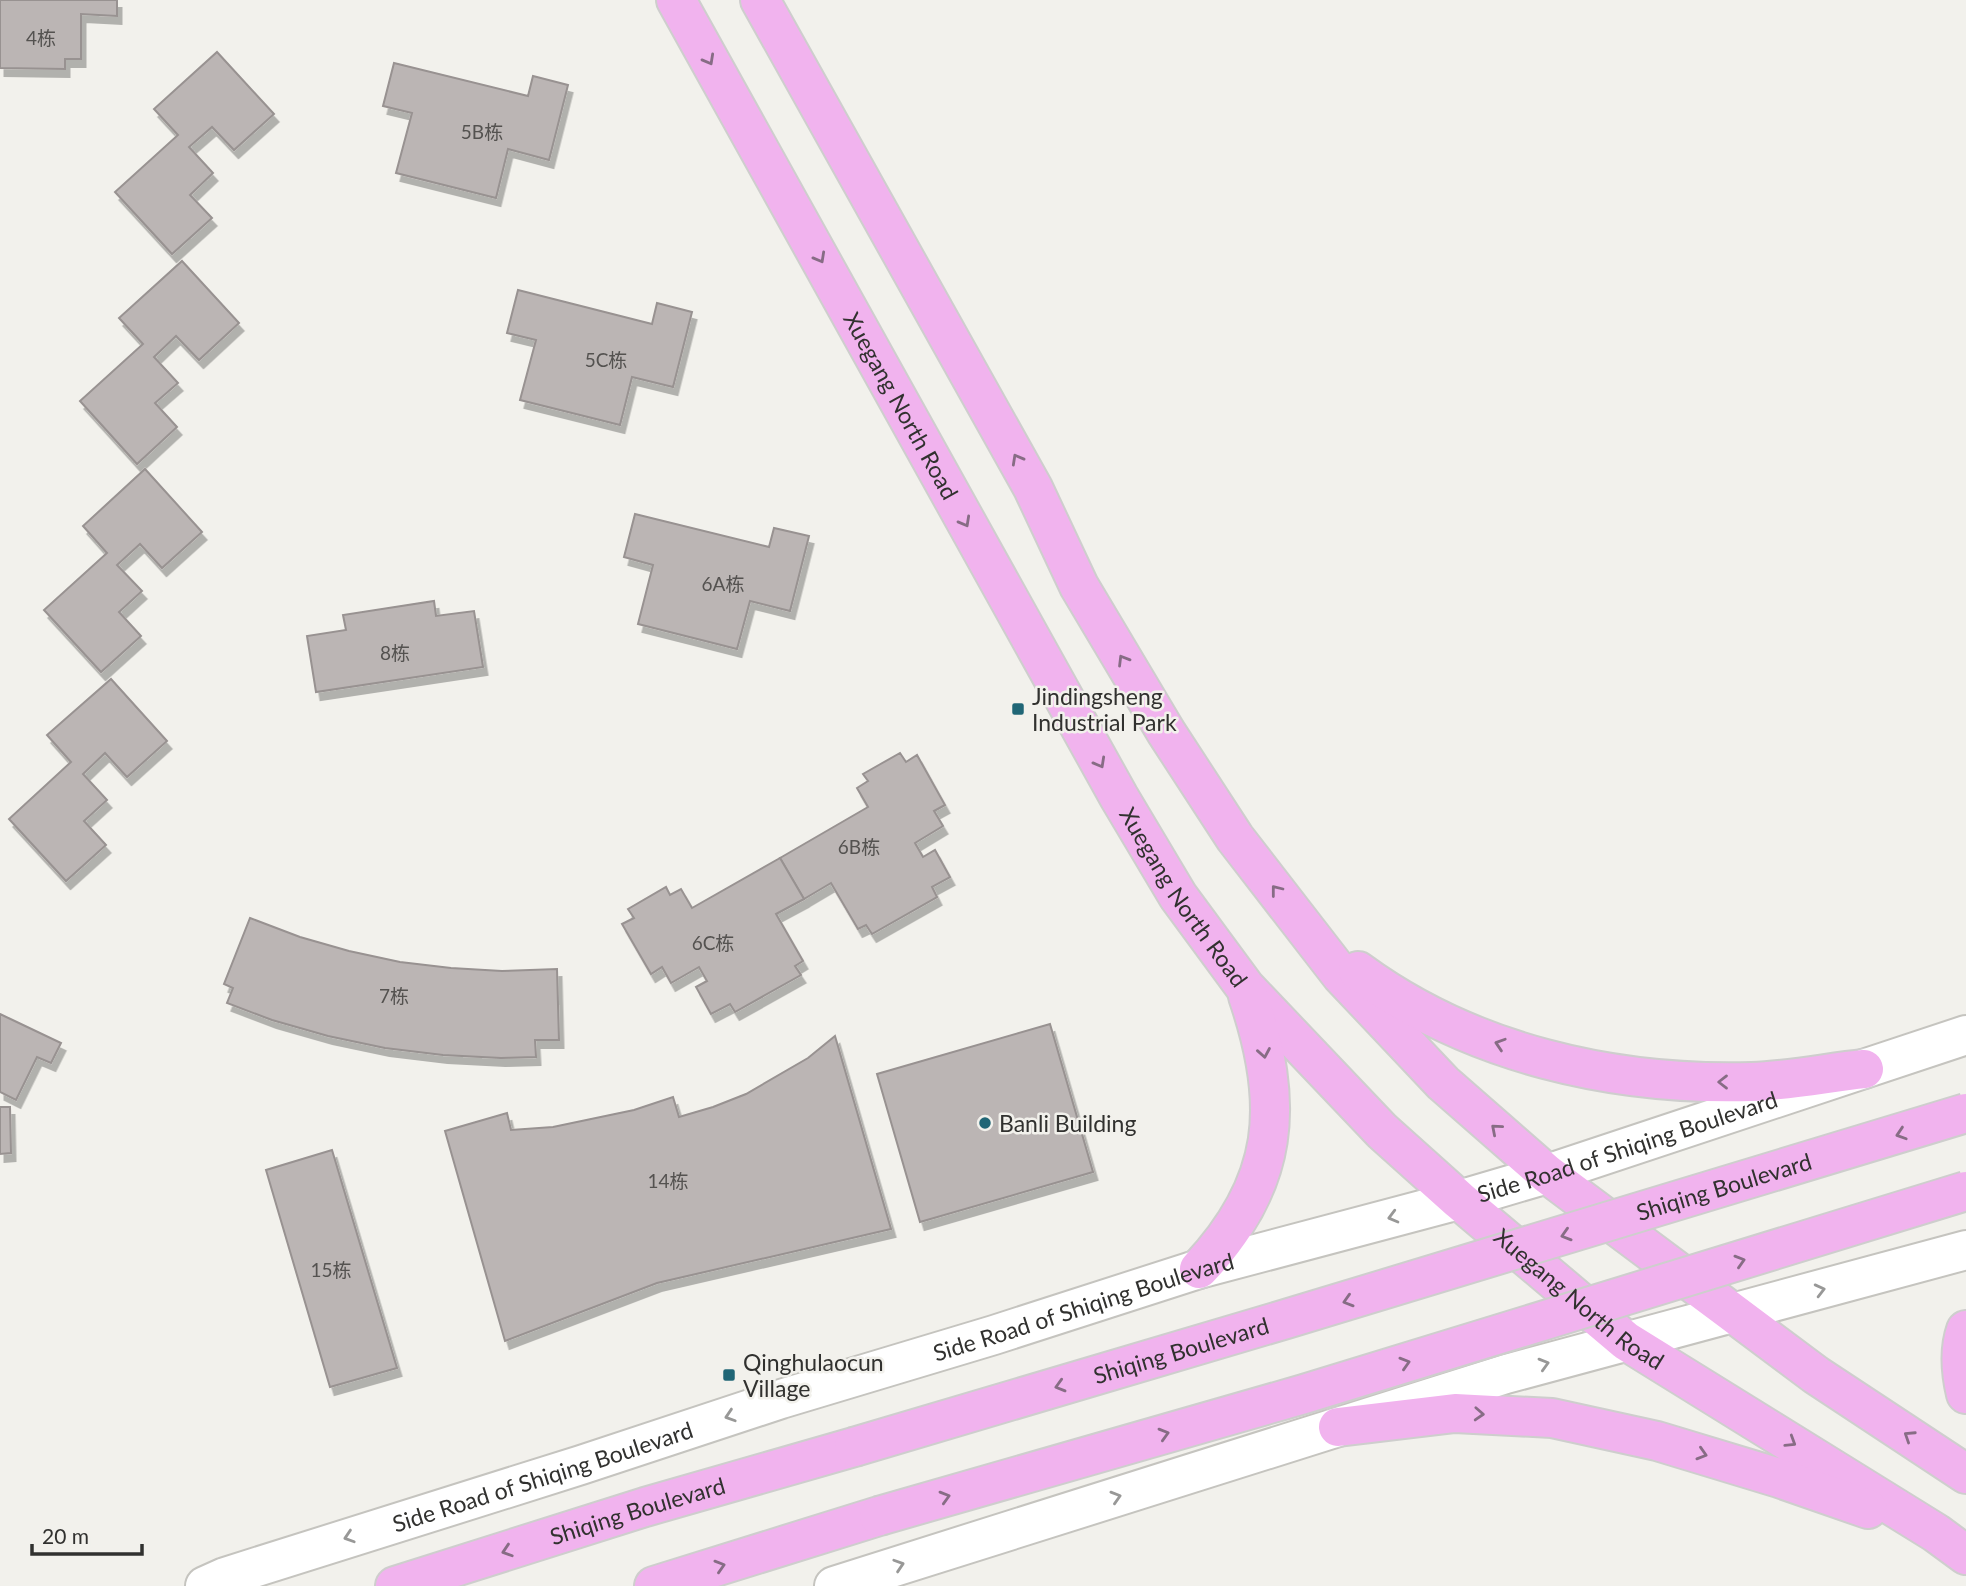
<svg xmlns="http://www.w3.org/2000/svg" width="1966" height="1586" font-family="Lato,'Noto Sans SC',sans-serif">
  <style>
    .building { fill: #bbb5b4; stroke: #989291; stroke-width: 2; filter: url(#shadow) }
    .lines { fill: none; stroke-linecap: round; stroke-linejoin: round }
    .secondary-casing { stroke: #c5c4bf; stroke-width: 42 }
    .primary-casing { stroke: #cececd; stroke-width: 42 }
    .secondary { stroke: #fff; stroke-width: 38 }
    .primary { stroke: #f1b3ee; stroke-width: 38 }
    .primary-bridge-casing { stroke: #cececd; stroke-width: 42; stroke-linecap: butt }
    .primary-bridge { stroke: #f1b3ee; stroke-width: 38 }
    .oneway { stroke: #876c85 }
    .oneway2 { stroke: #989897 }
    .poi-dot { fill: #206676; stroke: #f2f1ec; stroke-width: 2.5 }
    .labels { text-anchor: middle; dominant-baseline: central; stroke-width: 5; stroke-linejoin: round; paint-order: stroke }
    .number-label { font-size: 19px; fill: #545250 }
    .street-label { font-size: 23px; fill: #31312f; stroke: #f2f1ec }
    .poi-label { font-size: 23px; fill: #31312f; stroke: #f2f1ec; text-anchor: start }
  </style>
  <defs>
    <filter id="shadow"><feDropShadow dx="4.5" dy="8" stdDeviation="0" flood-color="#0004"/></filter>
  </defs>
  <rect width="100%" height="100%" fill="#f2f1ec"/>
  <g class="building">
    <polygon points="0,0 117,0 117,16 81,14 81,59 65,59 65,69 0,68"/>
    <polygon points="217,52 274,114 234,150 212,127 189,147 213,173 190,195 212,218 172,254 115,192 178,135 154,109"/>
    <polygon points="394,63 528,96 533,76 568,85 549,160 508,149 496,198 396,173 412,113 383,106"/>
    <polygon points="182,261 239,323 199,360 176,336 154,357 178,383 155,403 177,427 137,464 80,401 143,344 119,318"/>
    <polygon points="518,290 652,324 657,303 692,312 673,387 632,377 620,425 520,400 536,340 507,333"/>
    <polygon points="145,469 202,532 162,568 140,544 117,565 142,591 119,612 141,636 101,672 44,610 107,553 83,526"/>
    <polygon points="635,514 769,547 774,528 809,536 790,611 750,601 737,649 638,624 653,565 624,557"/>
    <polygon points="434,601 436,616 474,611 483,667 316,692 307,636 346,630 343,615"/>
    <polygon points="111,679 167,741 127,777 105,753 83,774 107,800 84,821 106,845 66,881 9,819 71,762 47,735"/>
    <polygon points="900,753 906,762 917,755 945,805 934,811 943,826 915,843 923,857 935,850 950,877 932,887 937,897 872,934 866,925 858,929 831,883 804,899 780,858 868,807 857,788 868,781 863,774"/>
    <polygon points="780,858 804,899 776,914 803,961 795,966 801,975 735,1012 730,1004 711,1014 696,987 707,981 699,967 671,983 662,967 651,974 622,924 634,918 628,909 666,887 670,895 681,889 692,908"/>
    <polygon points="250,918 300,937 349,951 400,962 451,968 502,971 557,969 559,1040 535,1040 536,1057 501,1058 443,1055 385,1048 328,1036 272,1020 227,1003 233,988 224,984"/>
    <polygon points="0,1014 61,1043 51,1063 37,1057 16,1100 0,1092"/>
    <polygon points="1050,1024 1093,1172 920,1222 877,1074"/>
    <polygon points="835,1036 891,1229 657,1283 505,1341 445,1131 507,1113 511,1130 553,1127 634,1110 673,1097 679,1117 713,1107 746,1094 808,1058"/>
    <polygon points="0,1107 10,1107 11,1153 0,1154"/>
    <polygon points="332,1150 397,1368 330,1387 266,1170"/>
  </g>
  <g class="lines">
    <defs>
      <g id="secondary">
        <path id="s1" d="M205,1586L225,1577L581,1465L781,1399L994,1335L1199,1269L1459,1200L1547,1174L1966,1035"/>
        <polyline points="834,1586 1506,1374 1966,1250"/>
      </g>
      <g id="primary">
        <path id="s2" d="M676,0L1119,797L1178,896L1245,987L1382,1131L1459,1200L1626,1341L1936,1533L1966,1555"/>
        <polyline points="760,0 1033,488 1079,586 1166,732 1235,838 1341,975 1443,1083 1547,1174 1816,1375 1966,1474"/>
        <path d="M1358,971C1471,1054 1614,1086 1752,1082C1789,1081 1827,1073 1864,1069"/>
        <path d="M1199,1269C1280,1183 1285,1104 1248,996"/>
        <path d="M1966,1330C1959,1350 1961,1373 1966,1394"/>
        <polyline points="1338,1427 1455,1413 1552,1418 1657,1441 1779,1478 1868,1509"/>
        <path id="s3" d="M395,1586L645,1507L854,1447"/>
        <polyline points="654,1586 879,1516"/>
      </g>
    </defs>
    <use href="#secondary" class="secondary-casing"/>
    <use href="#primary" class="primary-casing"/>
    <use href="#secondary" class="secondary"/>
    <use href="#primary" class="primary"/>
    <defs>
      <g id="primary-bridge">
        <path id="s4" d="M854,1447L1286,1319L1966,1113"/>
        <polyline points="879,1516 1304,1394 1966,1191"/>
      </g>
    </defs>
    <use href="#primary-bridge" class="primary-bridge-casing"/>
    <use href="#primary-bridge" class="primary-bridge"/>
  </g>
  <defs><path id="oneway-chevron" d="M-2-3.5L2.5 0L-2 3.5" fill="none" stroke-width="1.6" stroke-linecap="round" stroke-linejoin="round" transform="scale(1.75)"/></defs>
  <g class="oneway">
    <use href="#oneway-chevron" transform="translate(709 60) rotate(61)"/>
    <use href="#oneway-chevron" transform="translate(820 258) rotate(61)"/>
    <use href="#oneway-chevron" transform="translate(1017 459) rotate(-119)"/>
    <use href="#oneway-chevron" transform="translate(965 522) rotate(61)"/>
    <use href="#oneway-chevron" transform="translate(1123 660) rotate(-121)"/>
    <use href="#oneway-chevron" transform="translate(1100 763) rotate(61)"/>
    <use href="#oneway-chevron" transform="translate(1276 890) rotate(-128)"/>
    <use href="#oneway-chevron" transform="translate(1500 1044) rotate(-162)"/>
    <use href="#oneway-chevron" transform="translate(1264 1053) rotate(80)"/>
    <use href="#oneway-chevron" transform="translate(1723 1082) rotate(180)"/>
    <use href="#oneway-chevron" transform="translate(1496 1129) rotate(-139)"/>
    <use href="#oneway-chevron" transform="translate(1901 1134) rotate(162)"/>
    <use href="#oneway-chevron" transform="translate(1566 1235) rotate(163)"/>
    <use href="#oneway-chevron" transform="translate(1740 1261) rotate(-17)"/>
    <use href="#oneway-chevron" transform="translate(1348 1301) rotate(163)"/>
    <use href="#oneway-chevron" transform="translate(1405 1363) rotate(-17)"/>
    <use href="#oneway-chevron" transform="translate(1060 1386) rotate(164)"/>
    <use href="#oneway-chevron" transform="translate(1479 1414) rotate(3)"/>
    <use href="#oneway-chevron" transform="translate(1164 1434) rotate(-16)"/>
    <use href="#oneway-chevron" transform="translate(1909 1436) rotate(-147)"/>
    <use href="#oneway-chevron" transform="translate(1791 1442) rotate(32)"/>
    <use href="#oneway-chevron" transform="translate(1702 1454) rotate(17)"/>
    <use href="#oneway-chevron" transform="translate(945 1497) rotate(-16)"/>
    <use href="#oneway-chevron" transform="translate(507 1551) rotate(162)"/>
    <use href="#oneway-chevron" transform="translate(720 1566) rotate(-17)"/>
  </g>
  <g class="oneway2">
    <use href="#oneway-chevron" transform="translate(1393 1217) rotate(165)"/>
    <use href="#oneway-chevron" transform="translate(1820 1290) rotate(-14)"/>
    <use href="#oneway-chevron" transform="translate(1544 1364) rotate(-16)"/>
    <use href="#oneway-chevron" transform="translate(730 1416) rotate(162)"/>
    <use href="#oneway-chevron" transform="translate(1116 1497) rotate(-17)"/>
    <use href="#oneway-chevron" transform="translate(349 1537) rotate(162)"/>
    <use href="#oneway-chevron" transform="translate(899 1565) rotate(-18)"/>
  </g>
  <g class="poi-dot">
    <rect x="1011" y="702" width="14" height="14" rx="3.5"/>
    <circle cx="985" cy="1123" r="7"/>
    <rect x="722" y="1368" width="14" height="14" rx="3.5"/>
  </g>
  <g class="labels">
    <g class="number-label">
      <text x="41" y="37">4栋</text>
      <text x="482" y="131">5B栋</text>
      <text x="606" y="359">5C栋</text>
      <text x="723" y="583">6A栋</text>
      <text x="395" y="652">8栋</text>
      <text x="859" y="846">6B栋</text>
      <text x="713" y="942">6C栋</text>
      <text x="394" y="995">7栋</text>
      <text x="668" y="1180">14栋</text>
      <text x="331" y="1269">15栋</text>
    </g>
    <g class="street-label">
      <text stroke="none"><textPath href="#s2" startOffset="464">Xuegang North Road</textPath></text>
      <text stroke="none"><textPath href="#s2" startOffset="1031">Xuegang North Road</textPath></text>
      <text stroke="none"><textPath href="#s1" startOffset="1489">Side Road of Shiqing Boulevard</textPath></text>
      <text stroke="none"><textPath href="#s4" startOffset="908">Shiqing Boulevard</textPath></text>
      <text stroke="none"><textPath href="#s2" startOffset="1598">Xuegang North Road</textPath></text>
      <text stroke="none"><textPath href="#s1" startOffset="922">Side Road of Shiqing Boulevard</textPath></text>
      <text stroke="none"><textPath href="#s4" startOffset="341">Shiqing Boulevard</textPath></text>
      <text stroke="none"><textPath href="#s1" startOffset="355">Side Road of Shiqing Boulevard</textPath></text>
      <text stroke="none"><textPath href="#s3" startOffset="254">Shiqing Boulevard</textPath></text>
    </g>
    <g class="poi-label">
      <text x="1032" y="696">Jindingsheng<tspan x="1032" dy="26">Industrial Park</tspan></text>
      <text x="999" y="1123">Banli Building</text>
      <text x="743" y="1362">Qinghulaocun<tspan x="743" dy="26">Village</tspan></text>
    </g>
  </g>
  <path d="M32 1544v10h110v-10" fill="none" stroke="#31312f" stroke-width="3.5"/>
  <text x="42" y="1544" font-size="21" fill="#31312f" stroke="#f2f1ec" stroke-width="5" paint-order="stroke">20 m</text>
</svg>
